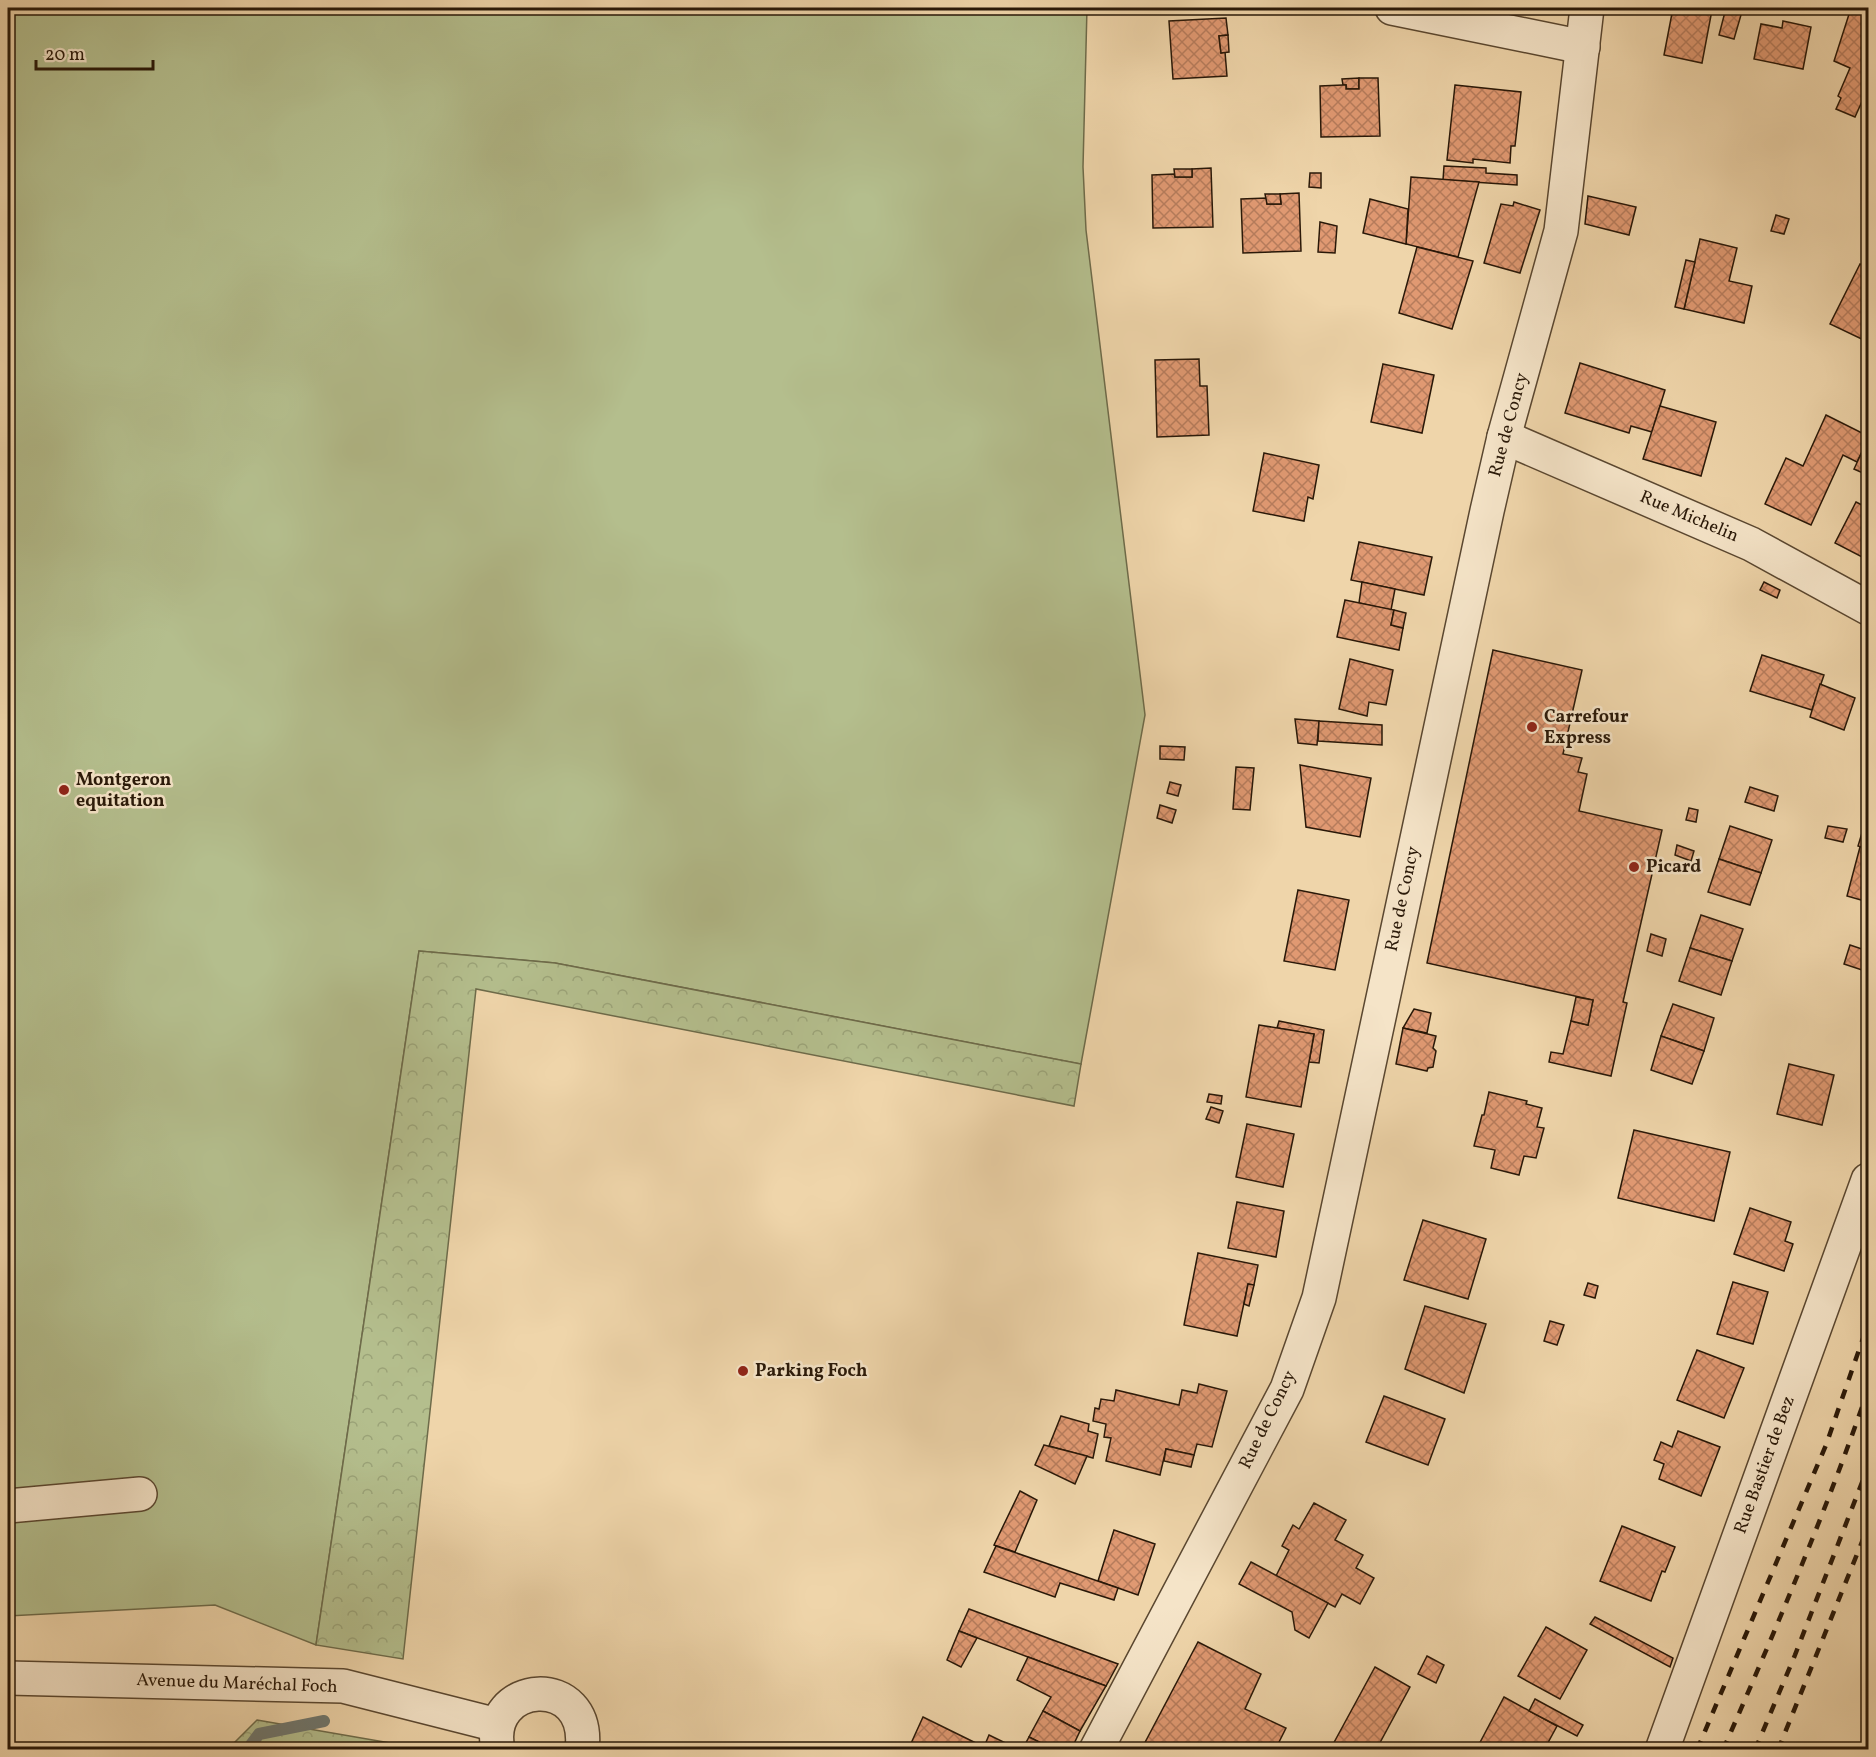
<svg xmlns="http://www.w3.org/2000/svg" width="1876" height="1757" font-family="Vollkorn,serif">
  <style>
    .green { fill: #b4be8d; stroke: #6e6b4a; stroke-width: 1.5 }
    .forest { fill: url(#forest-crowns); stroke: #6e6b4a; stroke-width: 1.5 }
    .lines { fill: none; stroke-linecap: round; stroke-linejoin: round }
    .stream { stroke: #6f776f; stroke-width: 12 }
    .building { fill: url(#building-cross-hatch); stroke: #291808; stroke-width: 1.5 }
    .minor-casing { stroke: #5a4730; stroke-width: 36 }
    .minor { stroke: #f5e4c8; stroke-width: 33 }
    .rail { stroke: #291808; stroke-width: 4.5; stroke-dasharray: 10 10; stroke-linecap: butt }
    .poi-dot { fill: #8f2418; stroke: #f5e4c8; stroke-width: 2 }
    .labels { text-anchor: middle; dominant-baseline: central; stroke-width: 5; stroke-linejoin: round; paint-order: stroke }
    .street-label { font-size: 18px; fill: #291808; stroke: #f5e4c8 }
    .poi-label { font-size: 18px; font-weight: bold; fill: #291808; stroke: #f5e4c8; text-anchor: start }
  </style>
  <defs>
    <pattern id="forest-crowns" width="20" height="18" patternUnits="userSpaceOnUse" patternTransform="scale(1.5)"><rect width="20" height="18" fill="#b4be8d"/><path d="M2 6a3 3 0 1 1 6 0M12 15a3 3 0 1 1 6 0" fill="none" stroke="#9ba378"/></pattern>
    <pattern id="building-cross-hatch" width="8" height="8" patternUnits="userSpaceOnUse" patternTransform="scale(1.5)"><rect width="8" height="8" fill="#e09972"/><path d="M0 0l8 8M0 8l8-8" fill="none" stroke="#b67c5c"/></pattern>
  </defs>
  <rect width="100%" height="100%" fill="#efd5aa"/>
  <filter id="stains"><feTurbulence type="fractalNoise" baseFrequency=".00333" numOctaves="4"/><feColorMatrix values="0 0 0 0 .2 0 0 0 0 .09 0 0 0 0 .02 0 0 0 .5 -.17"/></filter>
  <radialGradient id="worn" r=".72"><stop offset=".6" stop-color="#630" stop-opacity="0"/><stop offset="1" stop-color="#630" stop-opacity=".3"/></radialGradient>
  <polygon class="green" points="8,8 1087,8 1083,167 1086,230 1145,715 1081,1064 555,963 419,951 316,1645 215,1605 8,1616"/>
  <g class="forest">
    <polygon points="419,951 555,963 1081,1064 1074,1106 476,989 403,1659 316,1645"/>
    <polygon points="257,1720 425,1749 228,1749"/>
  </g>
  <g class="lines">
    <polyline class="stream" points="247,1750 259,1734 324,1721"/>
  </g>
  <g class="building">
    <polygon points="1673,8 1700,8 1712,10 1702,63 1664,55"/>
    <polygon points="1726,8 1743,8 1734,39 1719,35"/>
    <polygon points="1851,8 1868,8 1868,88 1855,117 1836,109 1841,98 1838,96 1850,68 1834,61"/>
    <polygon points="1226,18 1228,35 1219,36 1221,53 1225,52 1227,76 1173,79 1169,21"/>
    <polygon points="1783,21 1811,27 1803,69 1754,59 1761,24 1782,28"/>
    <polygon points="1228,35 1229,52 1221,53 1219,36"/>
    <polygon points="1359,78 1359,89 1346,89 1346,85 1343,85 1342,79"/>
    <polygon points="1359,78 1378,78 1380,136 1321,137 1320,86 1343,85 1346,85 1346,89 1359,89"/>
    <polygon points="1455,85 1521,92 1515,146 1511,146 1510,163 1473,159 1473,163 1447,160"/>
    <polygon points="1444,166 1486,168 1486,173 1517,175 1517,185 1443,180"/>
    <polygon points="1211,168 1213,227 1153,228 1152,175 1174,174 1175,177 1192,177 1192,169"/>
    <polygon points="1174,169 1192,169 1192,177 1175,177"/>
    <polygon points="1310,173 1321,173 1321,188 1309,187"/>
    <polygon points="1411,177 1479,182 1458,257 1406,244"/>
    <polygon points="1299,193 1301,251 1243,253 1241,199 1267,198 1267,204 1281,204 1280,194"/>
    <polygon points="1265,194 1280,194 1281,204 1267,204"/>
    <polygon points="1588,196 1636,207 1629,235 1585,224"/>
    <polygon points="1370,199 1408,209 1406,244 1363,233"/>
    <polygon points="1514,202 1540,210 1520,273 1484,263 1501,204 1513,206"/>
    <polygon points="1776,215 1789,219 1784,234 1771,231"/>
    <polygon points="1320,222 1337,226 1335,253 1318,252"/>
    <polygon points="1700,239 1737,248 1729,281 1752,286 1744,323 1684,309"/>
    <polygon points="1417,247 1473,261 1452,329 1399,313"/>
    <polygon points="1686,260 1695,262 1684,309 1675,307"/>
    <polygon points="1860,264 1868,268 1868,342 1830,324"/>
    <polygon points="1199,359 1200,386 1207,386 1209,435 1157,437 1155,360"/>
    <polygon points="1580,363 1665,390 1652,432 1631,426 1629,433 1565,413"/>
    <polygon points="1383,364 1434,375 1422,433 1371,422"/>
    <polygon points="1660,406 1716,422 1701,476 1643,459"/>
    <polygon points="1826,415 1868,436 1868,439 1857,462 1843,455 1811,525 1765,504 1786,458 1803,466"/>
    <polygon points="1868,439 1868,462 1863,473 1854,469"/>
    <polygon points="1264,453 1319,465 1313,499 1308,497 1304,521 1253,511"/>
    <polygon points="1856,502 1868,508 1868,560 1835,543"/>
    <polygon points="1359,542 1432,557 1424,595 1351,580"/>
    <polygon points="1362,582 1395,589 1391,610 1359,603"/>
    <polygon points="1764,582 1780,590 1777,598 1760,590"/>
    <polygon points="1345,600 1394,610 1391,625 1403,628 1399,650 1337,637"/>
    <polygon points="1394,610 1406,613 1403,628 1391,625"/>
    <polygon points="1493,650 1582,670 1563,754 1582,758 1578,772 1587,774 1579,811 1662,830 1623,1002 1627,1003 1611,1076 1549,1062 1551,1052 1563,1054 1571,1021 1588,1025 1593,1000 1427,963"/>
    <polygon points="1762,655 1824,675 1812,710 1750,691"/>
    <polygon points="1350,659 1393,670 1386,705 1369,702 1367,716 1339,709"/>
    <polygon points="1820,684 1855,698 1844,730 1810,717"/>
    <polygon points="1295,719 1319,721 1317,745 1298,743"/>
    <polygon points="1319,721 1382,725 1382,745 1318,741"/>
    <polygon points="1160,746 1185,747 1184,760 1160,759"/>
    <polygon points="1300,765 1371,778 1360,837 1306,827"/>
    <polygon points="1236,767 1254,768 1250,810 1233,809"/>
    <polygon points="1170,782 1181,785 1178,796 1167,793"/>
    <polygon points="1750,787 1778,796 1774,811 1745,802"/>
    <polygon points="1160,805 1176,810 1172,823 1157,818"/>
    <polygon points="1689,808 1698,810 1696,822 1686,820"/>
    <polygon points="1868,813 1868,849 1858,846"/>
    <polygon points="1730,826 1772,840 1761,873 1719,859"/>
    <polygon points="1828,826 1847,829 1843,842 1825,838"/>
    <polygon points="1677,845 1694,851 1691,861 1675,855"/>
    <polygon points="1860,847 1868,849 1868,902 1847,896"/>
    <polygon points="1719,859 1761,873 1750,905 1708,892"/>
    <polygon points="1298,890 1349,900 1335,970 1284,961"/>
    <polygon points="1701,915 1743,929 1732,961 1690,948"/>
    <polygon points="1651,934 1666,939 1662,956 1647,951"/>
    <polygon points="1850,945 1868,951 1868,972 1844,964"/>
    <polygon points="1690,948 1732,961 1721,995 1679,981"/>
    <polygon points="1576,997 1593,1000 1588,1025 1571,1021"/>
    <polygon points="1673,1004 1714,1018 1704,1051 1661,1036"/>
    <polygon points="1414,1009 1431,1013 1427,1033 1403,1028"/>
    <polygon points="1279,1021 1324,1030 1319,1063 1309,1062 1314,1034 1277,1028"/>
    <polygon points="1259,1025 1314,1034 1301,1107 1246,1097"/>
    <polygon points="1403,1028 1436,1036 1433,1048 1436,1051 1433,1067 1428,1068 1427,1071 1396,1064"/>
    <polygon points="1661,1036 1704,1051 1692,1084 1651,1070"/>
    <polygon points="1789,1064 1834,1075 1822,1125 1777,1114"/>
    <polygon points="1489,1092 1527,1101 1526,1104 1542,1108 1537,1127 1544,1128 1536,1158 1524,1156 1519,1175 1491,1168 1495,1150 1474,1146 1482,1115 1484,1115"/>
    <polygon points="1209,1094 1222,1096 1221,1104 1207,1102"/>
    <polygon points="1211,1107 1223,1111 1219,1123 1206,1119"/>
    <polygon points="1247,1124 1294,1134 1283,1187 1236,1177"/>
    <polygon points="1634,1130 1730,1152 1714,1221 1618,1198"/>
    <polygon points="1237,1202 1284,1211 1276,1257 1228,1248"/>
    <polygon points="1750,1208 1791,1222 1785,1241 1793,1244 1784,1271 1734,1254"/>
    <polygon points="1423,1220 1486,1239 1468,1299 1404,1280"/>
    <polygon points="1198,1253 1258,1265 1254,1285 1248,1284 1237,1336 1184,1325"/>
    <polygon points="1733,1282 1768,1292 1753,1344 1717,1334"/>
    <polygon points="1588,1283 1598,1286 1595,1298 1584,1295"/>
    <polygon points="1248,1284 1254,1285 1249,1306 1244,1304"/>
    <polygon points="1425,1306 1486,1324 1464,1393 1405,1369"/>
    <polygon points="1550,1321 1564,1325 1557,1345 1544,1341"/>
    <polygon points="1697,1350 1744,1368 1724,1418 1677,1400"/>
    <polygon points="1199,1384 1227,1391 1212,1447 1197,1444 1194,1455 1166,1449 1160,1475 1106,1461 1111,1438 1104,1437 1106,1424 1093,1421 1095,1408 1099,1409 1101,1399 1114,1401 1116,1390 1179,1405 1182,1390 1197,1393"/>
    <polygon points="1384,1396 1445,1419 1428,1465 1366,1442"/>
    <polygon points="1061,1416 1089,1424 1088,1431 1098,1434 1093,1458 1049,1446"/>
    <polygon points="1678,1431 1720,1447 1701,1496 1659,1479 1664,1464 1654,1460 1661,1442 1672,1447"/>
    <polygon points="1044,1445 1087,1456 1075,1484 1035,1465"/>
    <polygon points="1166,1449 1194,1455 1191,1467 1164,1461"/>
    <polygon points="1020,1491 1037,1500 1015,1552 994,1545"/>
    <polygon points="1314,1503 1346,1520 1335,1540 1363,1555 1356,1568 1374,1578 1360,1604 1342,1594 1335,1607 1276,1576 1289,1550 1282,1546 1293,1525 1299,1529"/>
    <polygon points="1622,1526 1675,1547 1665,1572 1662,1571 1651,1601 1600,1581"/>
    <polygon points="1114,1530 1155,1544 1138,1595 1098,1581"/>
    <polygon points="996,1546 1118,1588 1114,1600 1060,1583 1055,1597 984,1572"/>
    <polygon points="1251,1562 1328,1603 1309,1638 1295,1630 1292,1612 1239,1584"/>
    <polygon points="969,1609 1118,1664 1106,1686 1028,1657 959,1631"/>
    <polygon points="1595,1617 1673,1658 1670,1667 1590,1624"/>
    <polygon points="1546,1627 1587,1650 1560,1699 1518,1676"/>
    <polygon points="959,1631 977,1638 961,1667 947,1660"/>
    <polygon points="1198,1642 1261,1674 1245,1709 1286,1728 1275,1750 1141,1750"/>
    <polygon points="1427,1656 1444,1665 1436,1683 1418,1674"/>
    <polygon points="1028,1657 1106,1686 1080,1731 1043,1711 1051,1697 1017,1680"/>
    <polygon points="1375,1667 1410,1687 1376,1750 1334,1750 1331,1748"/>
    <polygon points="1504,1697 1557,1726 1544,1750 1476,1750"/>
    <polygon points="1535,1699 1583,1725 1577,1736 1529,1711"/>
    <polygon points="1043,1711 1080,1731 1071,1750 1055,1750 1029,1737"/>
    <polygon points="923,1717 984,1747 990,1750 908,1750"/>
    <polygon points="989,1735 1020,1750 990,1750 984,1747"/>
    <polygon points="1029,1737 1055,1750 1022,1750"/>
  </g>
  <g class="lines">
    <defs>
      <g id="minor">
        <polyline points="1392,8 1583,47"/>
        <polyline points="1504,437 1751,544 1868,608"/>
        <polyline points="8,1506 140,1494"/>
        <polyline points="8,1678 343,1686 497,1725"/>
        <path d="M498,1750C483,1680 592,1671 582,1750"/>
        <polyline points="1096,1750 1287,1389 1319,1298 1487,511 1504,437 1561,231 1587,8"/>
        <polyline points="1662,1750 1868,1180"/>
      </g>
    </defs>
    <use href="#minor" class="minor-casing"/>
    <use href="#minor" class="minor"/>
    <g class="rail">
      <polyline points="1697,1750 1826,1445 1868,1324"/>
      <path d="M1723,1750C1775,1631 1826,1512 1868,1390"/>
      <polyline points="1755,1750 1795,1655 1868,1467"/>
      <polyline points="1778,1750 1868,1527"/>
    </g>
  </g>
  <g class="poi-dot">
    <circle cx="1532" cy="727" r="6"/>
    <circle cx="64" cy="790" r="6"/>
    <circle cx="1634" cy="867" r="6"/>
    <circle cx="743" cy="1371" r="6"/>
  </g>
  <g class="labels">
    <g class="street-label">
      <text transform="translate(1509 425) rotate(-75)">Rue de Concy</text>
      <text transform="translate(1689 517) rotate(23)">Rue Michelin</text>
      <text transform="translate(1403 899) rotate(-78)">Rue de Concy</text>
      <text transform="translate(1268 1420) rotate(-64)">Rue de Concy</text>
      <text transform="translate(1765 1465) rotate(-70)">Rue Bastier de Bez</text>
      <text transform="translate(237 1684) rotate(2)">Avenue du Maréchal Foch</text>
    </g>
    <g class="poi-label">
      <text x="1544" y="717">Carrefour<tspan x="1544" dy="21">Express</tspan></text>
      <text x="76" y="780">Montgeron<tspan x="76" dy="21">equitation</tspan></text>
      <text x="1646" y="867">Picard</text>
      <text x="755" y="1371">Parking Foch</text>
    </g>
  </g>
  <rect width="1876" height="1757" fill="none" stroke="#efd5aa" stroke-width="30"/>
  <rect x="9" y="9" width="1858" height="1739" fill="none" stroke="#291808" stroke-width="3"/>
  <rect x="15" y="15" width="1846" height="1727" fill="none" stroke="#291808" stroke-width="1.5"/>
  <path d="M36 60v9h117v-9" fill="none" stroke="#291808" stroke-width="3"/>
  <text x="45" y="60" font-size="18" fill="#291808" stroke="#f5e4c8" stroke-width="4.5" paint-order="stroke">20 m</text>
  <rect width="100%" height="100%" filter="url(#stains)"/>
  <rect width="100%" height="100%" fill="url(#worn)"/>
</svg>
